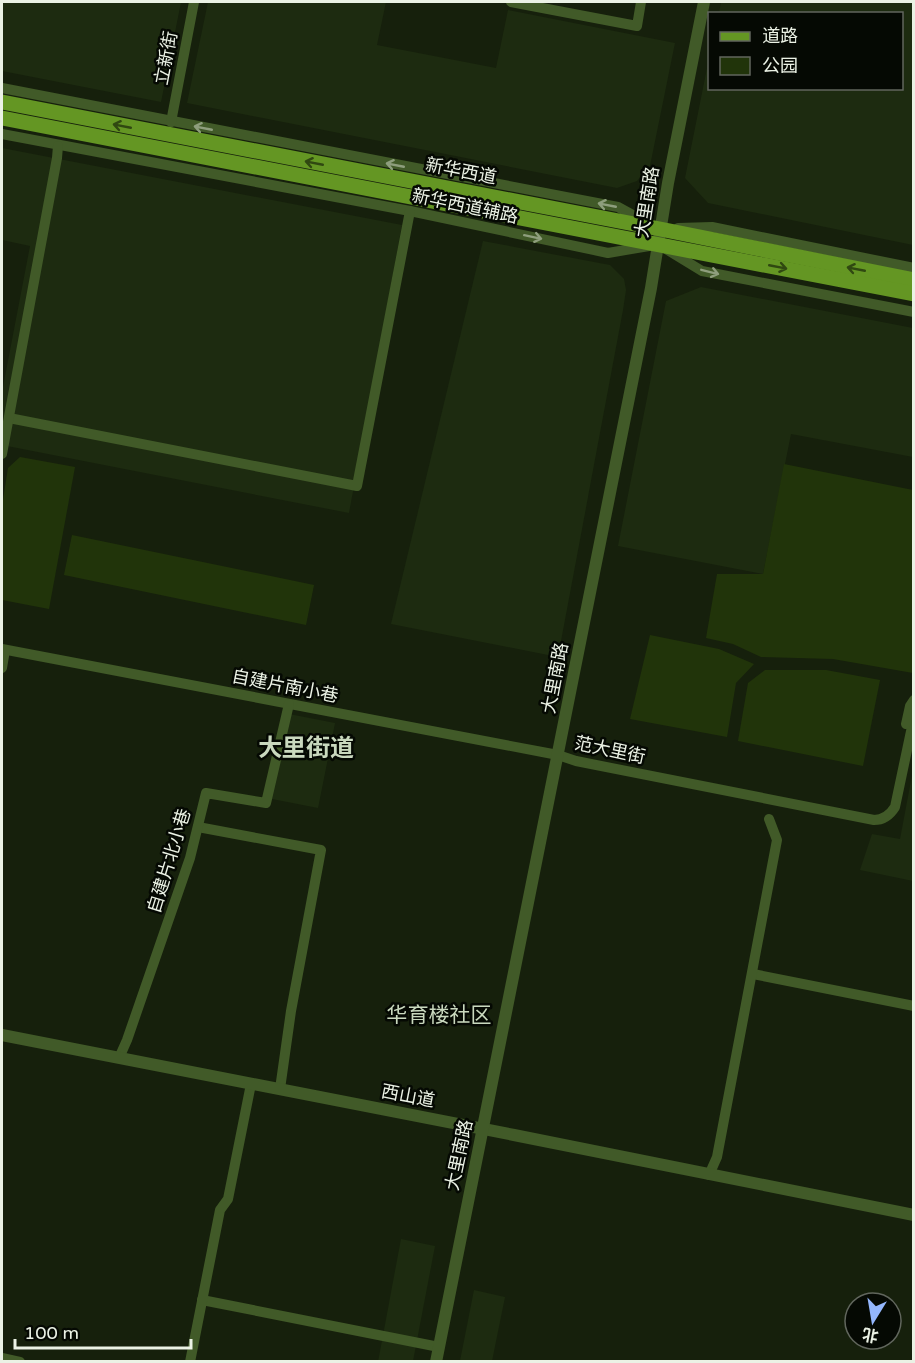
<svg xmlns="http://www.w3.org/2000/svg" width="915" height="1363" font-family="'Varela Round','Noto Sans SC',sans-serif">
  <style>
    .built { fill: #1d2b10 }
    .green { fill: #21340a }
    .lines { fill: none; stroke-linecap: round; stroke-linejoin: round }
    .minor { stroke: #415a28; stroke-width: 10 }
    .tertiary { stroke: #415a28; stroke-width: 12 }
    .primary { stroke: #649623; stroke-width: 15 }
    .oneway { stroke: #304811 }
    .oneway2 { stroke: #8e9e7d }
    .labels { text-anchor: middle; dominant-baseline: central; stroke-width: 5; stroke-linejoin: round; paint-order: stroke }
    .street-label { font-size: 18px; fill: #ebf2e5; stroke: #050903 }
    .quarter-label { font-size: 21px; fill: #c9d8be; stroke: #050903 }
    .district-label { font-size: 24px; font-weight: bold; fill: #c9d8be; stroke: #050903 }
  </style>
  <rect width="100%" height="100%" fill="#16200c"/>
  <g class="built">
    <polygon points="2,2 181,2 161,102 2,71"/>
    <polygon points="208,2 386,2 377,45 496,68 508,10 675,43 650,166 637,181 617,188 187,103"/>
    <polygon points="721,2 913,2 913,245 708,203 685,178 709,58 710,88 902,88 902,14 719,13"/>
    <polygon points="2,148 402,225 349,513 2,445 2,392 30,246 2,240"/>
    <polygon points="483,241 610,265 624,279 626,290 623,310 558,657 391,624"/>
    <polygon points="701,287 913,328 913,457 791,434 763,574 618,546 666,301"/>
    <polygon points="284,713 335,723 318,808 267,798"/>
    <polygon points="913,770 913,881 860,870 872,834 900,839"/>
    <polygon points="401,1239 435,1246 413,1361 378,1362"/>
    <polygon points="474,1290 505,1297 492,1361 460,1361"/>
  </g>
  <g class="green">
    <polygon points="20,457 75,467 49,609 2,600 2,506 8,468"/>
    <polygon points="784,464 913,490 913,673 833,659 761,657 733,644 706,638 717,574 763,574"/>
    <polygon points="72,535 314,585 306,625 64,575"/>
    <polygon points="650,635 719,649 754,664 736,683 727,737 630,719"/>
    <polygon points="765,670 826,670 880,680 863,766 738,741 748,683"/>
  </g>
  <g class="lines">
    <g class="minor">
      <polyline points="511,2 637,26 641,2"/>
      <polyline points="2,88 618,207 649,224"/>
      <polyline points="171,122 194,2"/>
      <polyline points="2,134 410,211 608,253 649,246"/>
      <polyline points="678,228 712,227 914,268"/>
      <polyline points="666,249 702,271 914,312"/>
      <polyline points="9,418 357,486 410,211"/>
      <polyline points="2,454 57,158 58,146"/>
      <path d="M2,649L558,755L576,761L874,820C884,820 890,815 895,807L914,717"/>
      <polyline points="2,668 5,650"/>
      <polyline points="906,724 910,706 914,700"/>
      <polyline points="198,827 321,850 291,1011 280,1089"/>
      <polyline points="753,974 914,1006"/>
      <polyline points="119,1058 127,1040 190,858 206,793 266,803 289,704"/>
      <polyline points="709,1175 717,1157 777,840 769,819"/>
      <polyline points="202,1300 439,1347"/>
      <polyline points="2,1358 20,1362"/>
      <polyline points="190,1362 220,1210 228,1199 251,1084"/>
    </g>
    <g class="tertiary">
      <polyline points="2,1035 514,1135 914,1215"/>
      <polyline points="436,1362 651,288 668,183 704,2"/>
    </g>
    <g class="primary">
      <polyline points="2,102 660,229 914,280"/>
      <polyline points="2,118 914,294"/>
    </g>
  </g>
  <defs><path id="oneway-shaft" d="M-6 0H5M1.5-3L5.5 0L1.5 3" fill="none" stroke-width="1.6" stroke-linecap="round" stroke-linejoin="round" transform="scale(1.5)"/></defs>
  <g class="oneway">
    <use href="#oneway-shaft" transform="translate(122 126) rotate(-169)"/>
    <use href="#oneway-shaft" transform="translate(314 163) rotate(-169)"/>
    <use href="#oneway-shaft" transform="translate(778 267) rotate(11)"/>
    <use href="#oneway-shaft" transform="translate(856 269) rotate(-169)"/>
  </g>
  <g class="oneway2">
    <use href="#oneway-shaft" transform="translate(203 128) rotate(-169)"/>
    <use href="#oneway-shaft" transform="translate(395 165) rotate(-169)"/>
    <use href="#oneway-shaft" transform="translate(607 205) rotate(-169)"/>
    <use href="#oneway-shaft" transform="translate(533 237) rotate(12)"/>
    <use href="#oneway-shaft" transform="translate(710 272) rotate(14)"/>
  </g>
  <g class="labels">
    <g class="street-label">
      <text transform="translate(166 58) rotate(-79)">立新街</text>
      <text transform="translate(461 171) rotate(11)">新华西道</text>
      <text transform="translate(647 202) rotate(-81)">大里南路</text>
      <text transform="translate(465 206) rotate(12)">新华西道辅路</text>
      <text transform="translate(555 678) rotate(-79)">大里南路</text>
      <text transform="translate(285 686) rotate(11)">自建片南小巷</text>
      <text transform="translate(610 750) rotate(12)">范大里街</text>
      <text transform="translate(169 861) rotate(-73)">自建片北小巷</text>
      <text transform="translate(408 1096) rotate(11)">西山道</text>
      <text transform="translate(459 1155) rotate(-78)">大里南路</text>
    </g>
    <g class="quarter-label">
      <text x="439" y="1015">华育楼社区</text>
    </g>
    <g class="district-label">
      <text x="306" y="748">大里街道</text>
    </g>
  </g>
  <rect width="915" height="1363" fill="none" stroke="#ebf2e5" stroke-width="6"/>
  <rect x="708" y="12" width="195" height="78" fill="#050903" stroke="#61665d" stroke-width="1.5"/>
  <rect x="720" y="32" width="30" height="9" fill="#649623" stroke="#61665d" stroke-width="1.5"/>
  <text x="762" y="42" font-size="18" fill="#ebf2e5">道路</text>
  <rect x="720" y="57" width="30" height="18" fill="#21340a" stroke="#61665d" stroke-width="1.5"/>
  <text x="762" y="72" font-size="18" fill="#ebf2e5">公园</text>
  <g transform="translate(873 1321) rotate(191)"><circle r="28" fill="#050903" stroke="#61665d" stroke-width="1.5"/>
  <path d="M0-4.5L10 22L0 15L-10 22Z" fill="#94b7fd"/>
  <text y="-9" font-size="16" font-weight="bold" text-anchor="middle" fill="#ebf2e5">北</text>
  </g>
  <path d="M15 1339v9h176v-9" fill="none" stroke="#ebf2e5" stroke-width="3"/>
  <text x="24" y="1339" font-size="18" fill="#ebf2e5" stroke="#050903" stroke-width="4.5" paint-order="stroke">100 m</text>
</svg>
